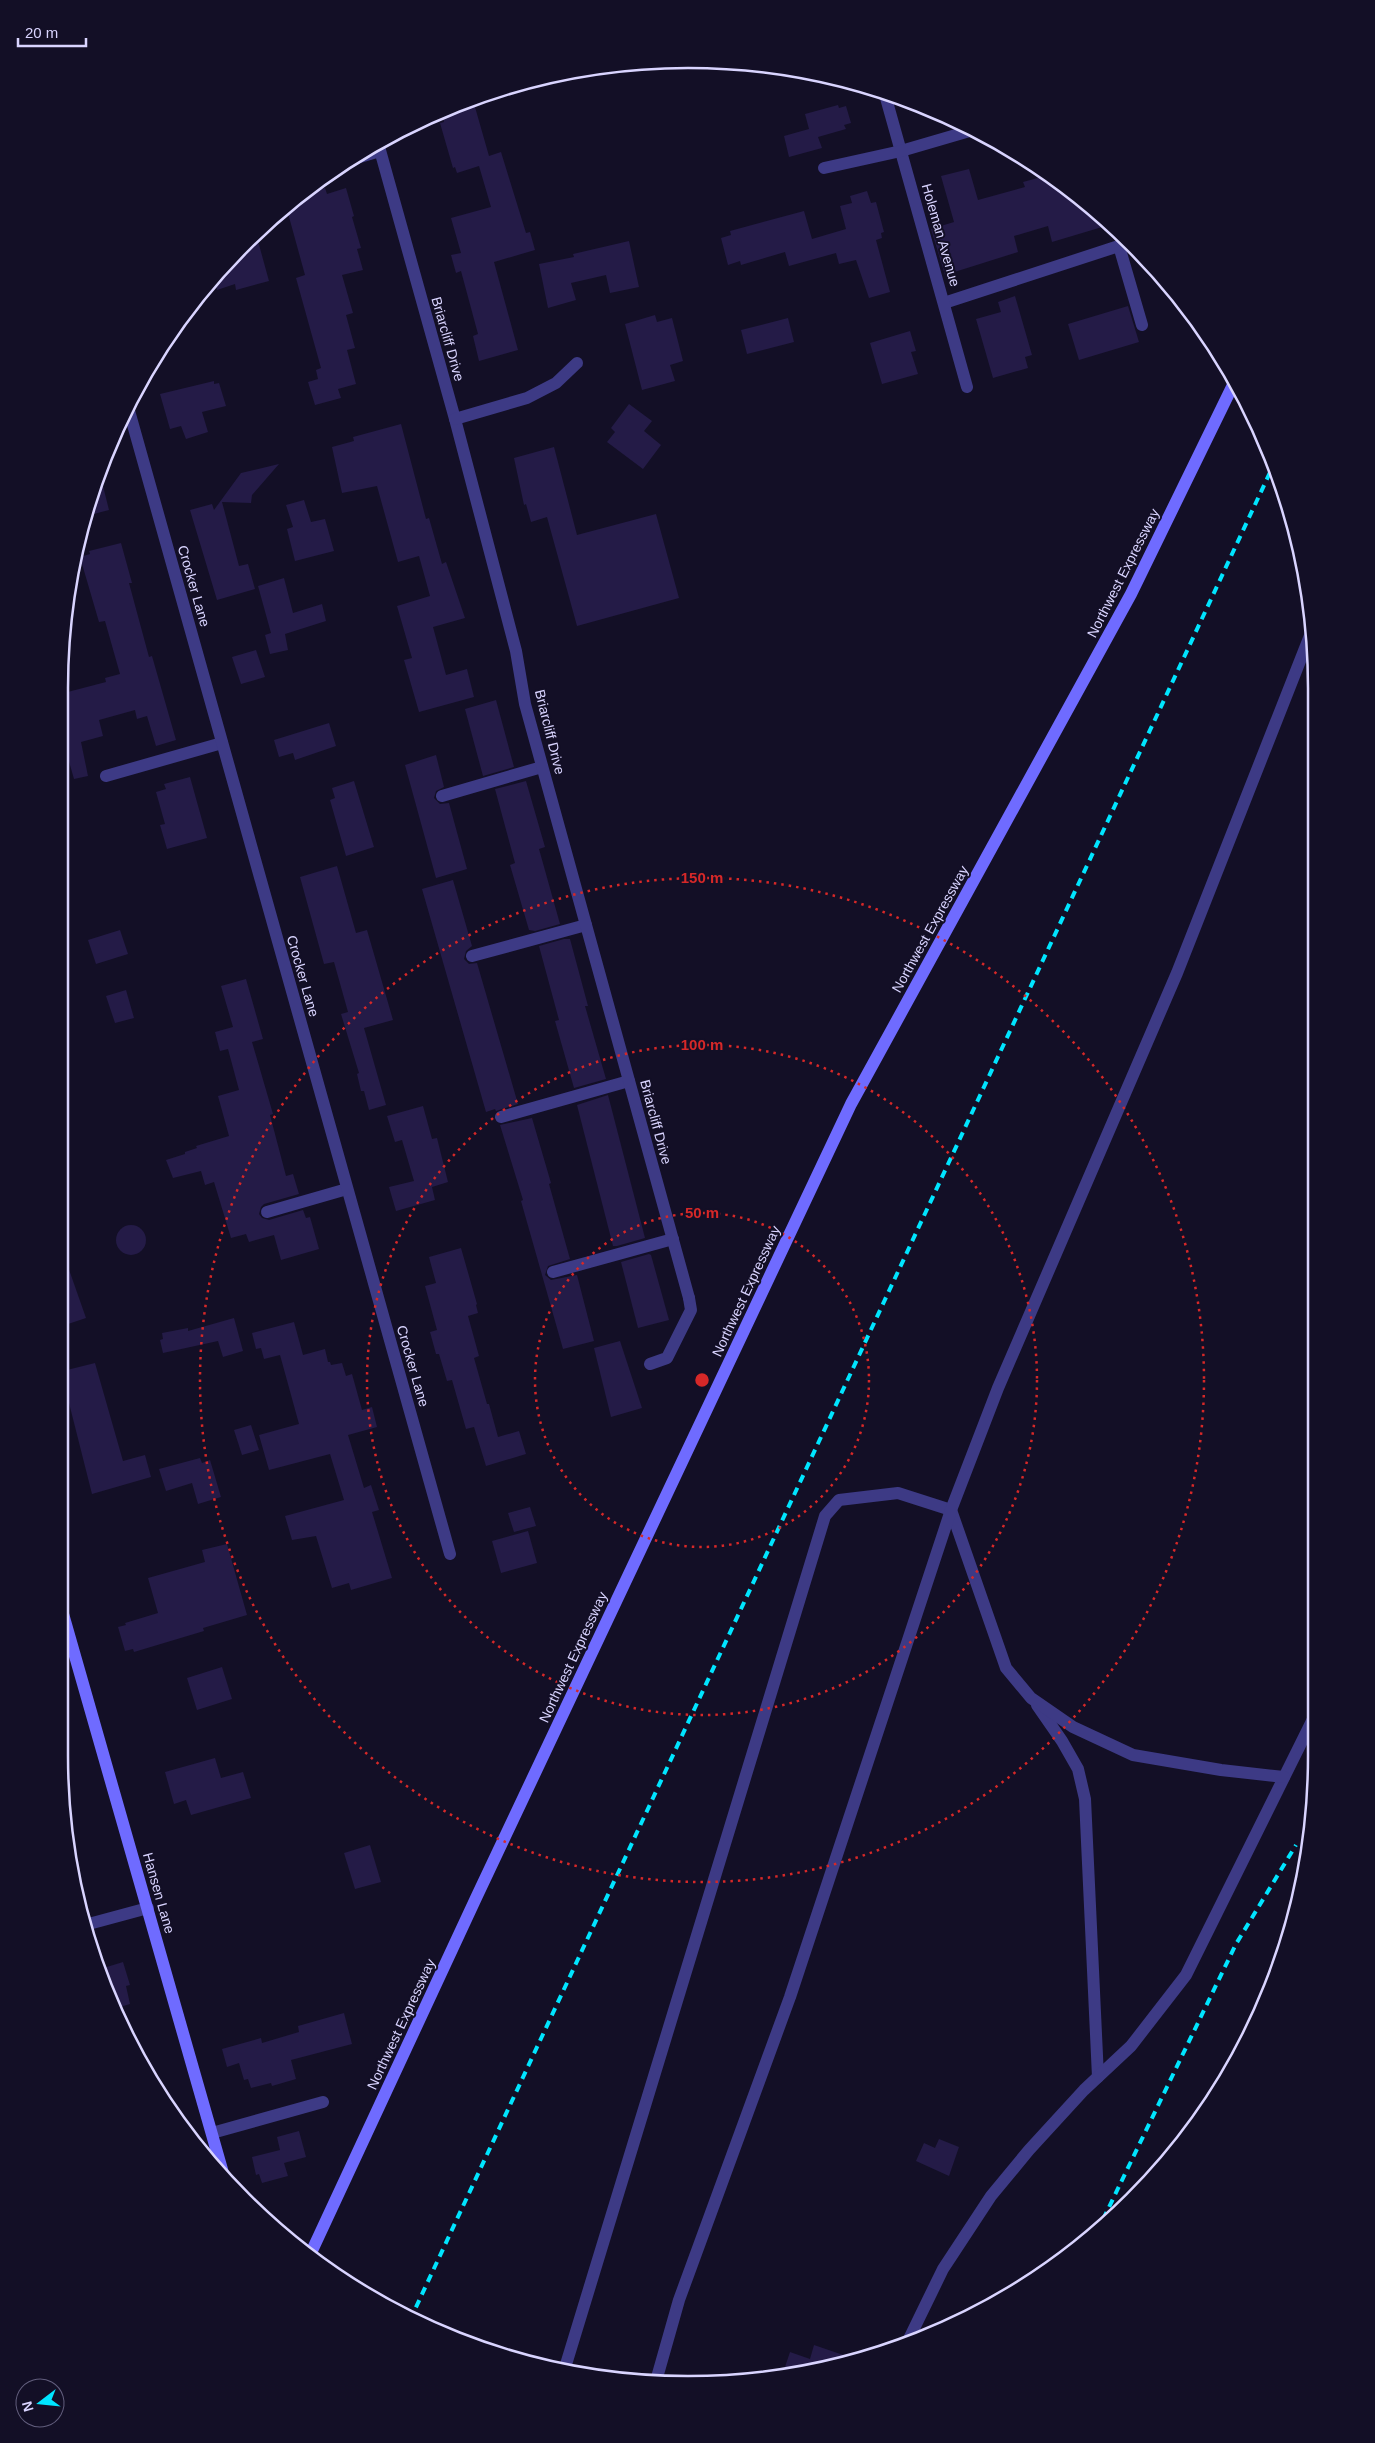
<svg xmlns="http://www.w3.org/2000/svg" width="1375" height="2443" font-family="Arial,sans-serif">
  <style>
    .building { fill: #241b47 }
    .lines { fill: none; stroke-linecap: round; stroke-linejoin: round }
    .lane { stroke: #3d3a85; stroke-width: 12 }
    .street { stroke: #3d3a85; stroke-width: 12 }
    .secondary { stroke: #6f6bff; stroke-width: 12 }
    .rail { stroke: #00e5ff; stroke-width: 4; stroke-dasharray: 8 6; stroke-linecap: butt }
    .ring { fill: none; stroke: #d62828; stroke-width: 2.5; stroke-dasharray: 2.5 5 }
    .labels { text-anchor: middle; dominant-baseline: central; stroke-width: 4; stroke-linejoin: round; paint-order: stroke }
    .street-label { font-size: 14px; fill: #d9d4ff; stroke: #130f26 }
    .rim { fill: none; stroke: #d9d4ff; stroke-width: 2.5 }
    .centre { fill: #d62828; stroke: #130f26; stroke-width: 2.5 }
    .ring-label { font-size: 15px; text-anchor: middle; font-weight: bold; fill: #d62828; stroke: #130f26; stroke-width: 4; stroke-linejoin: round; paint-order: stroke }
  </style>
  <rect width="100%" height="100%" fill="#130f26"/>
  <g class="building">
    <polygon points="473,100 489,156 501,152 526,233 530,232 535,250 494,262 518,350 479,361 473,336 478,334 461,271 456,273 451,255 461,253 451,218 491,207 479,166 457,173 455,167 453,168 440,123 444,122 441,112"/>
    <polygon points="838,105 839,108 846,106 851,123 844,125 846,129 818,137 822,148 789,157 784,136 809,129 805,114"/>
    <polygon points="969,169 978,200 1025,187 1023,182 1045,176 1109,225 1052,242 1048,226 1014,236 1018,252 945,275 931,229 954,222 941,176"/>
    <polygon points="325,188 327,194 346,188 354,216 352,217 361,248 357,249 363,270 342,275 353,313 346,315 355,348 347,350 356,384 338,389 341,398 315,405 308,382 318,379 316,370 321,368 296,278 305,275 286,206 297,196"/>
    <polygon points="867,191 871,203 876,202 884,232 881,233 882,238 876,240 890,292 869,298 856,260 839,264 836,253 789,266 785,252 741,265 740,261 728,265 721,238 731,235 730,231 804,211 812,239 846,229 840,206 852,203 850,196"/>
    <polygon points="258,241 269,281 236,290 235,284 217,290 213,275 215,273 246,244"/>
    <polygon points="629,241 639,287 610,293 606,275 571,283 576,300 548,308 539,264 574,257 573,254"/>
    <polygon points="1015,296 1032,355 1025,357 1028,368 993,378 976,319 1001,312 998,302"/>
    <polygon points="1128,306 1139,342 1079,360 1068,324"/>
    <polygon points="655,315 657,322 672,318 683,361 670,365 675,381 642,390 625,324"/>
    <polygon points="788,318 794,342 747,354 741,330"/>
    <polygon points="910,331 916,351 911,352 918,374 882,384 870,343"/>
    <polygon points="214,381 214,384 219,383 226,406 202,412 208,432 186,439 181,426 170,429 160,394"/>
    <polygon points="629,404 652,421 644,431 661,445 643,469 607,442 615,432 611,428"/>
    <polygon points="401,424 426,519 429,518 442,564 446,562 465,618 433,627 446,675 467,669 474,697 419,712 404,660 412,658 397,606 430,596 419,556 398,562 377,486 342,493 332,447 354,441 353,437"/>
    <polygon points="554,447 577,535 656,514 679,598 577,626 547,517 531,522 526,504 524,505 514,458"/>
    <polygon points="279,464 252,495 251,503 222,502 239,566 248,564 255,589 217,600 190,510 212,504 214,510 241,473"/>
    <polygon points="99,470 109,510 86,516 92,486"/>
    <polygon points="304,500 311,522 325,519 334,551 295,561 287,529 293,527 286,505"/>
    <polygon points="121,543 132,583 129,583 149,657 152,656 176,740 156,746 147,716 137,719 135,710 99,720 103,736 81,742 88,776 74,779 60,730 60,694 106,682 105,678 120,674 105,621 99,622 80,557 90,554 89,551"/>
    <polygon points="284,578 293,613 322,604 326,621 285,634 288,650 270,654 265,635 271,633 258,586"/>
    <polygon points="256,650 265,677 241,684 232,657"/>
    <polygon points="496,700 514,767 483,776 465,709"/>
    <polygon points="329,723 336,746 295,760 293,753 279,757 274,740"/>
    <polygon points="436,755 444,787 436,791 434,798 440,804 449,803 467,869 436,878 405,765"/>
    <polygon points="190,777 207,838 167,849 160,825 165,824 156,792 166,789 164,784"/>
    <polygon points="354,781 374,847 346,856 330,800 335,798 332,788"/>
    <polygon points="526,781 545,847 539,849 560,924 535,931 529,930 510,865 515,863 495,789"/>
    <polygon points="337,866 356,933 367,930 393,1020 364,1028 386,1105 369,1110 364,1091 361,1091 357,1074 359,1073 341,1014 348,1012 334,962 324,964 300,877"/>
    <polygon points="453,880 472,946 466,951 464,959 469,964 477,963 518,1104 496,1111 495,1109 486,1112 422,889"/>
    <polygon points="120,930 128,954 96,964 88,940"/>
    <polygon points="564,939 570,939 588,1006 585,1006 606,1079 574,1088 555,1021 559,1020 539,946"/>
    <polygon points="246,979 263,1039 252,1042 273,1114 270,1115 286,1176 293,1174 299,1194 264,1204 261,1207 259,1214 262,1218 269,1220 303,1210 306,1218 310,1217 319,1249 281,1260 274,1235 249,1242 246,1234 231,1238 214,1182 205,1185 201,1171 173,1178 166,1160 185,1154 185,1152 197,1148 196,1146 229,1136 218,1096 239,1090 228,1049 220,1051 215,1032 233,1027 221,986"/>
    <polygon points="126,990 134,1018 115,1023 106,996"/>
    <polygon points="608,1095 645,1238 617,1246 613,1246 577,1105"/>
    <polygon points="423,1106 432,1139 437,1138 448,1182 432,1187 435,1200 396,1211 389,1187 414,1181 402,1140 395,1142 387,1116"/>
    <polygon points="532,1118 551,1183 549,1184 570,1259 548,1266 545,1275 551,1280 577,1275 594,1341 563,1349 521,1201 523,1200 500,1125"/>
    <circle cx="131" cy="1240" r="15"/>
    <polygon points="461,1248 477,1304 476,1305 478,1313 468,1316 479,1356 474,1358 487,1404 489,1404 498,1437 519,1431 526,1454 486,1466 474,1427 466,1429 452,1380 447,1381 439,1354 436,1354 430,1332 437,1330 425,1286 436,1283 429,1257"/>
    <polygon points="649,1254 651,1255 669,1320 638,1328 621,1262"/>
    <polygon points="66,1261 86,1318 62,1326 62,1262"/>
    <polygon points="234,1318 243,1351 223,1357 218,1341 163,1353 160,1340 163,1339 162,1333 188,1328 188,1331"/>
    <polygon points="294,1322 303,1355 325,1349 328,1362 330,1362 331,1365 342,1363 346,1376 352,1374 362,1410 372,1407 377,1427 348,1435 364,1488 371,1485 379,1510 372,1512 392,1578 351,1590 349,1583 332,1588 316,1536 292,1540 285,1516 344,1500 330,1454 269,1470 259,1435 299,1424 280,1355 264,1359 261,1348 256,1349 252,1333"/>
    <polygon points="620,1341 642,1408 611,1417 594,1348"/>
    <polygon points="95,1363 123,1461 145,1455 151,1477 92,1494 68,1399 63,1400 63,1371"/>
    <polygon points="251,1425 259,1450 242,1455 234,1430"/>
    <polygon points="200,1458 202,1463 210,1460 221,1497 198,1504 192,1483 166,1491 159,1469"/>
    <polygon points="530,1507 536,1526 514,1532 508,1513"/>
    <polygon points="528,1531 537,1563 501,1573 492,1541"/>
    <polygon points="227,1544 247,1615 203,1628 204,1631 134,1652 133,1649 125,1651 118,1627 126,1625 125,1623 158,1613 148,1578 205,1562 202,1550"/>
    <polygon points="222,1667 232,1699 197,1710 187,1678"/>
    <polygon points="215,1758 221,1778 243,1772 251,1798 191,1815 186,1800 174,1804 165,1772"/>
    <polygon points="370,1845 381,1882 355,1889 344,1853"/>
    <polygon points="123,1962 130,1985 126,1986 130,2004 113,2009 97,1970"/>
    <polygon points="344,2013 352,2044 291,2060 296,2079 272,2086 271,2083 251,2088 248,2079 244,2080 239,2063 227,2067 222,2049 261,2038 262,2043 299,2032 298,2026"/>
    <polygon points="299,2131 306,2157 284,2163 288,2176 262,2183 259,2174 256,2175 252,2157 280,2150 277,2137"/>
    <polygon points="939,2139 959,2147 949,2176 916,2161 924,2143 935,2148"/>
    <polygon points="814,2345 855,2359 810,2372 782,2376 790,2352 810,2359"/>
  </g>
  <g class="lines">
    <g class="lane">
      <polyline points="353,159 380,151"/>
      <polyline points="1119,246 1142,325"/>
      <polyline points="944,303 1131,242"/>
      <polyline points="106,776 222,743"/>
      <polyline points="442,796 542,767"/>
      <polyline points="472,956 586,925"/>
      <polyline points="501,1117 629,1081"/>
      <polyline points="267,1212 347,1189"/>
      <polyline points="553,1272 673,1239"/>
      <polyline points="650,1364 667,1358 691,1310 689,1298"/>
      <polyline points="1037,1705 1062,1741 1078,1769 1085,1799 1098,2077"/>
      <polyline points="907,2343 943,2269 991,2196 1029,2150 1084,2090 1131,2046 1186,1975 1315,1715"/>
      <polyline points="564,2371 825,1516 839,1500 898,1493 951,1510 1006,1668 1031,1698 1073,1727 1133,1755 1221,1770 1284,1777"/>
      <polyline points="656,2381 679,2300 790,1997 951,1510 998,1388 1177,973 1311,633"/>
    </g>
    <g class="street">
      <polyline points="884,91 967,387"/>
      <polyline points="378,143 455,419 516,651 525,704 689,1298"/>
      <polyline points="824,168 901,151 973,130"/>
      <polyline points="128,407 450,1554"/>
      <polyline points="455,419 527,398 556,383 577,363"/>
      <polyline points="85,1925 148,1908"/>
      <polyline points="212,2133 323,2102"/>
    </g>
    <g class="secondary">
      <polyline points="63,1614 225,2180"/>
      <polyline points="310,2255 476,1898 851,1104 1131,594 1233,385"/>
    </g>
    <g class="rail">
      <polyline points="1097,2232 1236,1944 1296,1845"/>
      <polyline points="410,2320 1273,466"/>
    </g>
  </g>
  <g class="ring">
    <circle cx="702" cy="1380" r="167"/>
    <circle cx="702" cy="1380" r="335"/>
    <circle cx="702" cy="1380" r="502"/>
  </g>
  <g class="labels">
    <g class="street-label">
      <text transform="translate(941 235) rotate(74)">Holeman Avenue</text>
      <text transform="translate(448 339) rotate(74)">Briarcliff Drive</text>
      <text transform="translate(1123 573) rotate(-63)">Northwest Expressway</text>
      <text transform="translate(194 586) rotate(74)">Crocker Lane</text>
      <text transform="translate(550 732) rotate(76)">Briarcliff Drive</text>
      <text transform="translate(930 929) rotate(-61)">Northwest Expressway</text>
      <text transform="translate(303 976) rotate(74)">Crocker Lane</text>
      <text transform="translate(656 1122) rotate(75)">Briarcliff Drive</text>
      <text transform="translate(746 1291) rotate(-65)">Northwest Expressway</text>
      <text transform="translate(413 1366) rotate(74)">Crocker Lane</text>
      <text transform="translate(573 1657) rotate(-65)">Northwest Expressway</text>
      <text transform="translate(159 1893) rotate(74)">Hansen Lane</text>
      <text transform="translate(401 2024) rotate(-65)">Northwest Expressway</text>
    </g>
  </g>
  <path d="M0 0H1375V2443H0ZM688 68H688A620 620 0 0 1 1308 688V1756A620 620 0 0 1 688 2376H688A620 620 0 0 1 68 1756V688A620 620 0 0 1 688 68Z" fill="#130f26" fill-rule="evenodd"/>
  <path class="rim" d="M688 68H688A620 620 0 0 1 1308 688V1756A620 620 0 0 1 688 2376H688A620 620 0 0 1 68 1756V688A620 620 0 0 1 688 68Z"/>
  <circle cx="702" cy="1380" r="8" class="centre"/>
  <g class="ring-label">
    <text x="702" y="883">150 m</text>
    <text x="702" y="1050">100 m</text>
    <text x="702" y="1218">50 m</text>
  </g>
  <g transform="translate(40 2403) rotate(254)"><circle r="24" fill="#130f26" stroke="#625e7d"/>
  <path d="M0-4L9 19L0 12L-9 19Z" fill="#00e5ff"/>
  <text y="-8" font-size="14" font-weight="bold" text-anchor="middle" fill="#d9d4ff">N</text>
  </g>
  <path d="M18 38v8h68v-8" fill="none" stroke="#d9d4ff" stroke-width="2.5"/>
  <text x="25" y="38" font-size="15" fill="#d9d4ff" stroke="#130f26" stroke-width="4" paint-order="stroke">20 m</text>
</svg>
